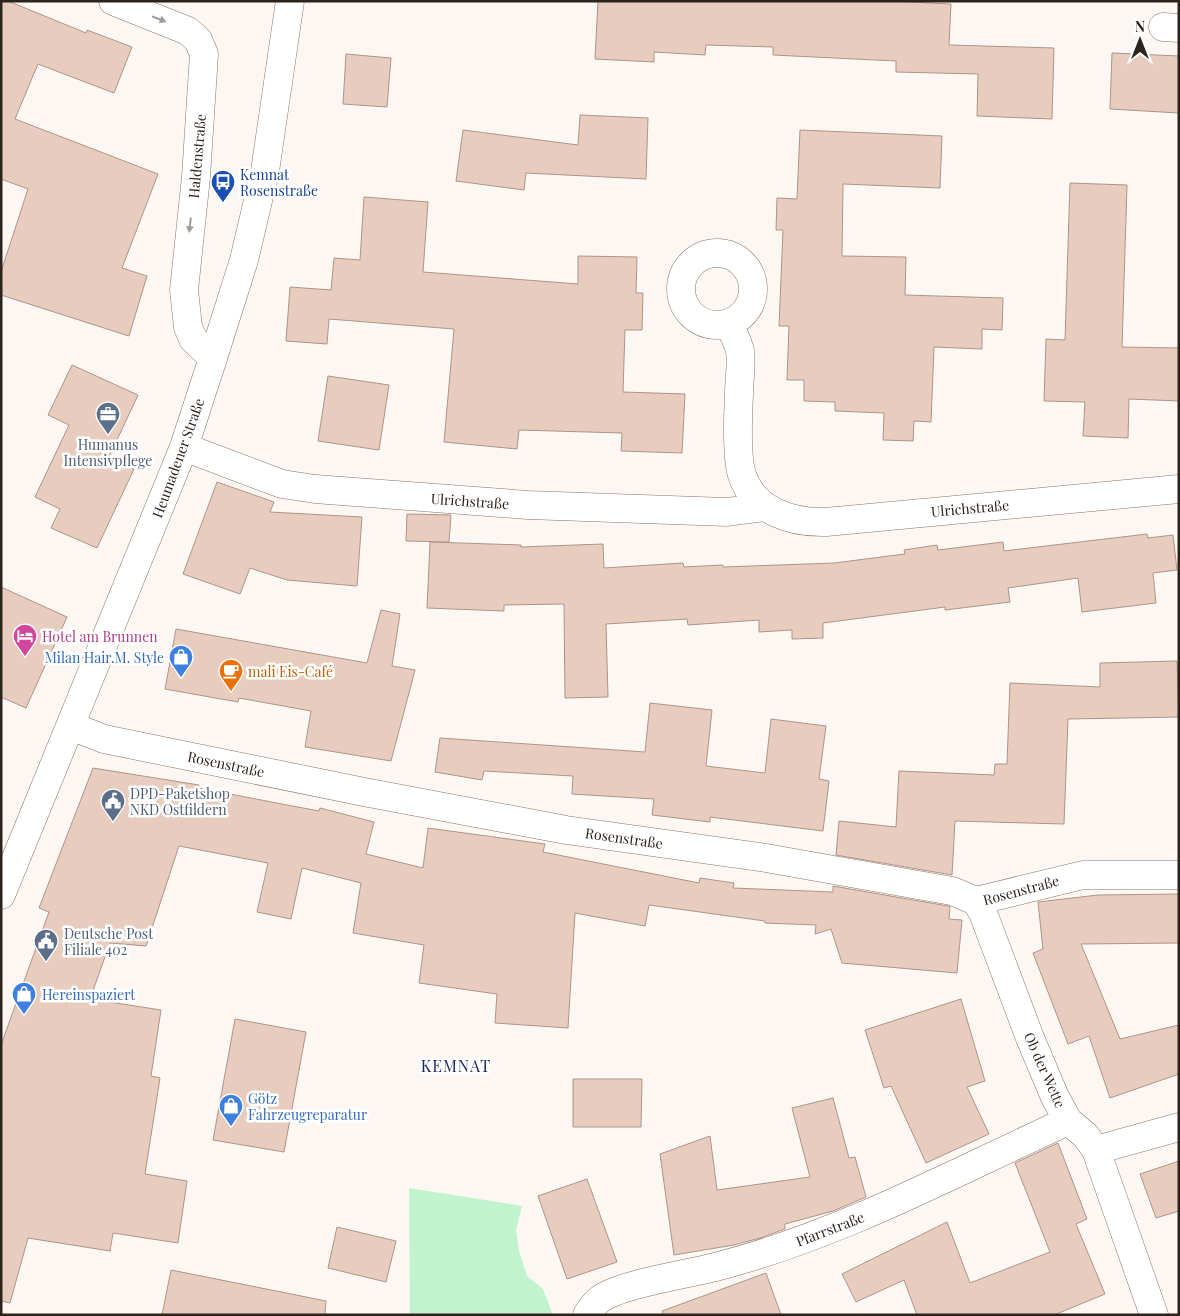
<svg xmlns="http://www.w3.org/2000/svg" width="1180" height="1316" font-family="'Playfair Display',serif">
  <style>
    .green { fill: #c1f4cd }
    .building { fill: #e8cdbf; stroke: #ad9486 }
    .lines { fill: none; stroke-linecap: round; stroke-linejoin: round }
    .minor-casing { stroke: #8b7366; stroke-width: 29 }
    .secondary-casing { stroke: #8b7366; stroke-width: 29 }
    .minor { stroke: #fff; stroke-width: 28 }
    .secondary { stroke: #fff; stroke-width: 28 }
    .oneway { fill: #a09c99 }
    .labels { text-anchor: middle; dominant-baseline: central; stroke-width: 5; stroke-linejoin: round; paint-order: stroke }
    .street-label { font-size: 14px; fill: #2d231d; stroke: #fff }
    .transit-label { font-size: 14px; fill: #164399; stroke: #fff; text-anchor: start }
    .service-label { font-size: 14px; fill: #4e5e75; stroke: #fff; text-anchor: start }
    .hotel-label { font-size: 14px; fill: #b23c85; stroke: #fff; text-anchor: start }
    .shop-label { font-size: 14px; fill: #366cbe; stroke: #fff; text-anchor: start }
    .food-label { font-size: 14px; fill: #c56008; stroke: #fff; text-anchor: start }
    .quarter-label { font-size: 16px; letter-spacing: 1px; fill: #1b265e; stroke: #fff }
  </style>
  <rect width="100%" height="100%" fill="#fdf7f4"/>
  <polygon class="green" points="409,1188 522,1206 516,1230 519,1251 527,1276 543,1289 553,1315 410,1315"/>
  <g class="building">
    <polygon points="1,1 8,1 86,33 87,30 132,47 114,93 38,64 15,119 158,174 122,268 147,276 129,336 1,295 1,272 28,189 1,179"/>
    <polygon points="598,1 892,1 951,4 949,45 1054,48 1052,119 977,116 978,74 896,72 896,61 773,55 773,47 706,45 705,55 654,52 654,62 595,59"/>
    <polygon points="1112,53 1179,56 1179,113 1110,109"/>
    <polygon points="346,54 391,58 387,107 343,104"/>
    <polygon points="580,115 648,118 646,179 526,173 524,190 456,181 463,130 578,145"/>
    <polygon points="800,130 942,136 940,188 843,184 842,256 906,257 905,295 1003,298 1002,330 982,329 982,349 934,347 931,422 914,421 913,441 883,440 884,413 835,411 835,402 804,401 804,380 787,380 789,326 779,326 783,230 776,230 777,198 797,199"/>
    <polygon points="1070,183 1127,185 1122,347 1179,348 1179,401 1129,399 1128,438 1083,436 1085,402 1044,401 1046,339 1065,340"/>
    <polygon points="364,197 428,202 423,272 578,284 578,256 637,257 636,293 643,293 642,330 625,330 623,392 685,394 682,453 621,451 622,433 519,430 517,449 444,442 454,329 329,319 327,344 286,341 290,287 331,290 334,258 360,260"/>
    <polygon points="72,365 138,395 109,457 134,469 97,548 51,528 60,509 35,497 69,425 48,415"/>
    <polygon points="328,376 389,385 379,450 318,441"/>
    <polygon points="217,482 274,502 270,512 362,517 357,586 287,580 250,568 240,594 183,574"/>
    <polygon points="407,514 451,515 449,542 406,541"/>
    <polygon points="1147,534 1148,538 1173,535 1177,570 1153,573 1156,603 1082,612 1078,578 1008,588 1010,602 945,610 945,607 823,623 823,638 792,639 792,630 759,632 759,620 688,625 687,619 606,624 608,697 565,698 564,604 504,605 504,611 427,608 430,542 521,545 521,547 603,544 604,568 683,563 684,567 723,565 723,567 834,563 905,554 904,550 937,545 938,550 1003,542 1004,551"/>
    <polygon points="1,587 67,617 26,708 1,697"/>
    <polygon points="381,610 400,614 392,666 415,670 391,761 305,747 311,711 239,698 238,702 165,689 176,629 367,663"/>
    <polygon points="1177,661 1179,717 1068,719 1064,824 955,821 952,875 836,855 839,821 896,827 899,771 994,775 995,764 1007,764 1010,683 1100,687 1100,663"/>
    <polygon points="650,703 712,710 706,766 765,773 771,719 826,726 819,779 829,781 823,831 710,817 710,822 652,815 654,799 572,794 573,776 484,771 482,780 435,772 440,738 645,752"/>
    <polygon points="93,768 199,785 198,788 319,811 320,808 374,822 366,854 423,868 428,828 545,844 543,852 699,883 700,878 734,883 733,888 833,892 833,886 948,906 950,907 949,919 962,920 957,973 842,963 831,929 815,934 816,925 765,923 765,921 649,905 645,926 575,913 568,1028 495,1023 497,994 419,983 424,945 353,933 361,883 302,868 291,919 257,912 268,863 179,846 146,946 110,943 90,999 161,1010 151,1076 160,1078 145,1174 187,1181 178,1243 113,1233 110,1251 28,1238 10,1303 1,1301 1,1045 49,912 39,908"/>
    <polygon points="1179,894 1179,943 1081,944 1120,1039 1179,1025 1179,1074 1110,1098 1089,1036 1068,1044 1033,953 1043,949 1038,902 1098,895"/>
    <polygon points="961,999 985,1081 967,1087 989,1134 926,1163 891,1086 884,1088 865,1030"/>
    <polygon points="235,1019 306,1032 284,1152 213,1140"/>
    <polygon points="573,1079 642,1079 641,1127 573,1127"/>
    <polygon points="833,1098 849,1158 855,1157 866,1197 833,1211 785,1224 785,1229 760,1238 734,1245 674,1255 660,1154 710,1136 717,1190 810,1177 792,1108"/>
    <polygon points="1058,1143 1087,1219 1076,1224 1105,1294 1054,1315 917,1315 904,1280 856,1302 842,1274 947,1222 970,1283 1050,1252 1015,1163"/>
    <polygon points="1179,1161 1179,1211 1156,1218 1140,1174"/>
    <polygon points="587,1179 617,1262 567,1279 538,1196"/>
    <polygon points="337,1227 396,1241 386,1282 328,1268"/>
    <polygon points="171,1270 326,1301 325,1315 162,1315"/>
    <polygon points="766,1273 781,1315 663,1315 662,1311"/>
  </g>
  <g class="lines">
    <defs>
      <g id="minor">
        <polyline points="113,1 188,31 198,40 204,54 196,177 184,290 188,327 193,339 213,358"/>
        <polyline points="1163,27 1179,28"/>
        <circle cx="717" cy="289" r="36"/>
        <path d="M728,323C733,333 738,341 740,351C742,365 739,380 739,394C738,414 736,456 742,475C754,511 791,523 826,522L1179,489"/>
        <polyline points="184,447 282,484 315,489 528,505 727,512 764,507"/>
        <polyline points="71,726 104,739 364,792 566,830 766,858 952,891 976,901 1083,875 1179,875"/>
        <polyline points="976,901 983,913 1030,1038 1055,1097 1068,1121 1085,1135 1096,1150 1154,1315"/>
        <polyline points="1096,1150 1179,1127"/>
        <path d="M587,1315C590,1310 594,1304 599,1300C619,1284 690,1274 719,1266C842,1234 953,1173 1068,1121"/>
      </g>
      <polyline id="secondary" points="1,895 184,447 213,358 244,260 265,171 290,1"/>
    </defs>
    <use href="#minor" class="minor-casing"/>
    <use href="#secondary" class="secondary-casing"/>
    <use href="#minor" class="minor"/>
    <use href="#secondary" class="secondary"/>
  </g>
  <defs><path id="oneway-solid" d="M-6-.8H1V-3.2L6.5 0L1 3.2V.8H-6Z" transform="scale(1.25)"/></defs>
  <g class="oneway">
    <use href="#oneway-solid" transform="translate(159 19) rotate(21)"/>
    <use href="#oneway-solid" transform="translate(190 225) rotate(96)"/>
  </g>
  <defs>
    <symbol id="bus-pin" viewBox="-11 -11 22 30"><path d="M0 17L-7.5 6A9.5 9.5 0 1 1 7.5 6Z" fill="#1a4fb4" stroke="#fff"/><path d="M-5-6H5V4H4V6H2V4H-2V6H-4V4H-5ZM-3.5-4V0h7V-4ZM-3.5 1.2v1.5H-2V1.2ZM2 1.2v1.5H3.5V1.2Z" fill="#fff"/></symbol>
    <symbol id="office-pin" viewBox="-11 -11 22 30"><path d="M0 17L-7.5 6A9.5 9.5 0 1 1 7.5 6Z" fill="#5c6f8a" stroke="#fff"/><path d="M-6-3h4V-5.5h4V-3h4V5H-6ZM-1-4.5V-3h2v-1.5ZM-6 0V1H6V0Z" fill="#fff"/></symbol>
    <symbol id="hotel-pin" viewBox="-11 -11 22 30"><path d="M0 17L-7.5 6A9.5 9.5 0 1 1 7.5 6Z" fill="#d1479c" stroke="#fff"/><path d="M-6-4.5h1.5V1H6V5H4.5V3h-9V5H-6ZM-4 0a1.8 1.8 0 1 1 3.6 0ZM.5 0V-2.5h3Q6-2.5 6 0Z" fill="#fff"/></symbol>
    <symbol id="shop-pin" viewBox="-11 -11 22 30"><path d="M0 17L-7.5 6A9.5 9.5 0 1 1 7.5 6Z" fill="#3f7fe0" stroke="#fff"/><path d="M-5-2.5h2.3a2.7 3.5 0 0 1 5.4 0H5L5.5 6h-11ZM-1.5-2.5h3a1.5 2.3 0 0 0-3 0Z" fill="#fff"/></symbol>
    <symbol id="cafe-pin" viewBox="-11 -11 22 30"><path d="M0 17L-7.5 6A9.5 9.5 0 1 1 7.5 6Z" fill="#e8710a" stroke="#fff"/><path d="M-5.5-4.5H6V0H3Q3 3.5 0 3.5H-2.5Q-5.5 3.5-5.5 0ZM3-3.2v2h1.7v-2ZM-6 4.5H4V6H-6Z" fill="#fff"/></symbol>
    <symbol id="civic-pin" viewBox="-11 -11 22 30"><path d="M0 17L-7.5 6A9.5 9.5 0 1 1 7.5 6Z" fill="#5c6f8a" stroke="#fff"/><path d="M-.6-6.5H3V-4.5H.6V-3L4-1V1h2V6H-6V1h2V-1L-.6-3ZM-1.2 2.5V6h2.4V2.5Z" fill="#fff"/></symbol>
  </defs>
  <g fill-rule="evenodd">
    <use href="#bus-pin" x="209" y="168" width="28" height="38"/>
    <use href="#office-pin" x="94" y="400" width="28" height="38"/>
    <use href="#hotel-pin" x="11" y="622" width="28" height="38"/>
    <use href="#shop-pin" x="167" y="643" width="28" height="38"/>
    <use href="#cafe-pin" x="217" y="657" width="28" height="38"/>
    <use href="#civic-pin" x="99" y="787" width="28" height="38"/>
    <use href="#civic-pin" x="32" y="927" width="28" height="38"/>
    <use href="#shop-pin" x="10" y="980" width="28" height="38"/>
    <use href="#shop-pin" x="217" y="1092" width="28" height="38"/>
  </g>
  <g class="labels">
    <g class="street-label">
      <text transform="translate(197 156) rotate(-85)">Haldenstraße</text>
      <text transform="translate(178 458) rotate(-70)">Heumadener Straße</text>
      <text transform="translate(470 501) rotate(4)">Ulrichstraße</text>
      <text transform="translate(970 508) rotate(-5)">Ulrichstraße</text>
      <text transform="translate(226 764) rotate(12)">Rosenstraße</text>
      <text transform="translate(624 838) rotate(8)">Rosenstraße</text>
      <text transform="translate(1021 890) rotate(-15)">Rosenstraße</text>
      <text transform="translate(1045 1070) rotate(66)">Ob der Wette</text>
      <text transform="translate(830 1229) rotate(-21)">Pfarrstraße</text>
    </g>
    <g class="transit-label">
      <text x="240" y="174">Kemnat<tspan x="240" dy="16">Rosenstraße</tspan></text>
    </g>
    <g class="service-label">
      <text x="108" y="444" text-anchor="middle">Humanus<tspan x="108" dy="16">Intensivpflege</tspan></text>
      <text x="130" y="793">DPD-Paketshop<tspan x="130" dy="16">NKD Ostfildern</tspan></text>
      <text x="64" y="933">Deutsche Post<tspan x="64" dy="16">Filiale 402</tspan></text>
    </g>
    <g class="hotel-label">
      <text x="42" y="636">Hotel am Brunnen</text>
    </g>
    <g class="shop-label">
      <text x="164" y="657" text-anchor="end">Milan Hair.M. Style</text>
      <text x="42" y="994">Hereinspaziert</text>
      <text x="248" y="1098">Götz<tspan x="248" dy="16">Fahrzeugreparatur</tspan></text>
    </g>
    <g class="food-label">
      <text x="248" y="671">mali Eis-Café</text>
    </g>
    <g class="quarter-label">
      <text x="456" y="1065">KEMNAT</text>
    </g>
  </g>
  <rect width="1180" height="1316" fill="none" stroke="#2d231d" stroke-width="5"/>
  <g transform="translate(1140 40)" stroke="#ffffff" stroke-width="4" paint-order="stroke">
  <path d="M0-4L9 19L0 12L-9 19Z" fill="#2d231d"/>
  <text y="-8" font-size="14" font-weight="bold" text-anchor="middle" fill="#2d231d">N</text>
  </g>
</svg>
